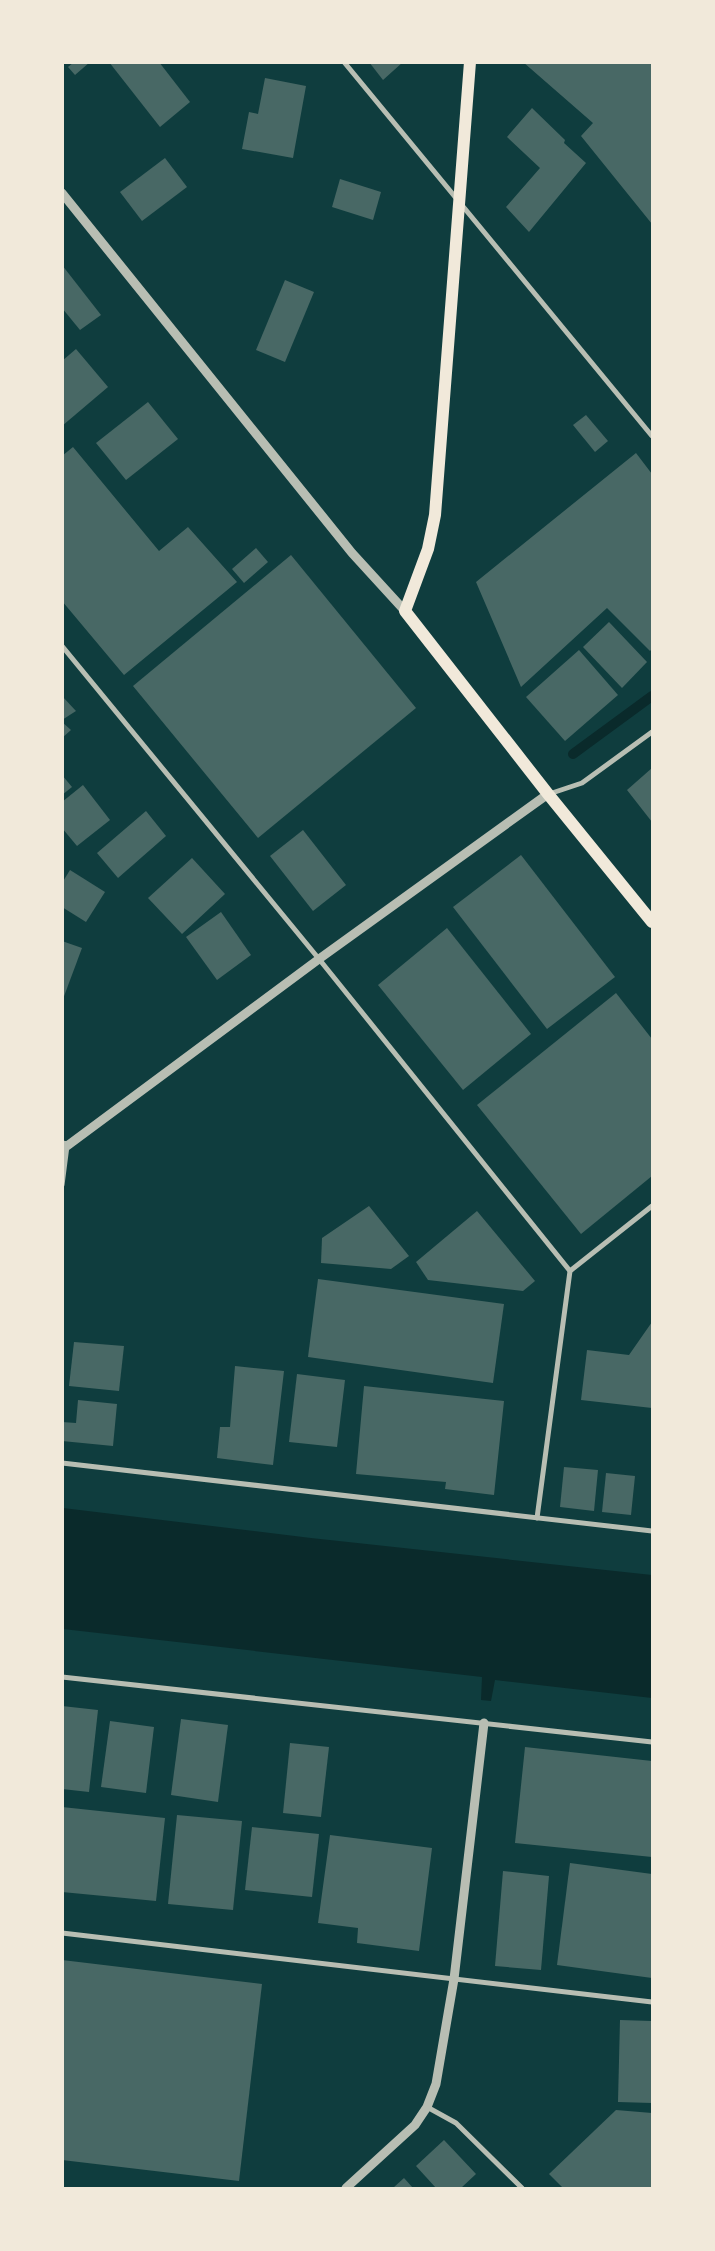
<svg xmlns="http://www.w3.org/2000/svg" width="715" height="2251" font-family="Commissioner,sans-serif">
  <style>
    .water { fill: #0a2a2b }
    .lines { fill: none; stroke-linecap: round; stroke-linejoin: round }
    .stream { stroke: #0a2a2b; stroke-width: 10 }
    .building { fill: #486865 }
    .minor { stroke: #b8beb3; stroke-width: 5 }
    .tertiary { stroke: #b8beb3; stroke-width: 9 }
    .primary { stroke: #f1e9da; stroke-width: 12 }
  </style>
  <rect width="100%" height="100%" fill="#0f3d3e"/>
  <polygon class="water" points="63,1508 311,1538 652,1575 652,1698 495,1680 491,1701 481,1700 482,1677 63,1629"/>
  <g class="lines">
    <polyline class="stream" points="573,754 652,696"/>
  </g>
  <g class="building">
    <polygon points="74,62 90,62 75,75 68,67"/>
    <polygon points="109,62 159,62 190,102 160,127"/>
    <polygon points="369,62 403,62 383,80"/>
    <polygon points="523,62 652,62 652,224 581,136 593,123"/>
    <polygon points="265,78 306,86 293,158 242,149 249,112 258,114"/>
    <polygon points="532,108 565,140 564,143 586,163 529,232 506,207 540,168 507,137"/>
    <polygon points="165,158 187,187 142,221 120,192"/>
    <polygon points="340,179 381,192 373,220 332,207"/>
    <polygon points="62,265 101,315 80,330 62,308"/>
    <polygon points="285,280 314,292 285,362 256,350"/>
    <polygon points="76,349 108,387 62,426 62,361"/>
    <polygon points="148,402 178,439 126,480 96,443"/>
    <polygon points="586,415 608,441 595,452 573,425"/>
    <polygon points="73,447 159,551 188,527 237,582 124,675 62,601 62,456"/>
    <polygon points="636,453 652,474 652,649 650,651 607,608 521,687 476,582"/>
    <polygon points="256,548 268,562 244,583 232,569"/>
    <polygon points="291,555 416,708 258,838 133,686"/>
    <polygon points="609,622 647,662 622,688 583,647"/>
    <polygon points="579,650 618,695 565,741 526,697"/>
    <polygon points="62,696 76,711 62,720"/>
    <polygon points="62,722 71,730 62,738"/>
    <polygon points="652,768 652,822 627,790"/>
    <polygon points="62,775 72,787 62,795"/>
    <polygon points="83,785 110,820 77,846 62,828 62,802"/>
    <polygon points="146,811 166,836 118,878 97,853"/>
    <polygon points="303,830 346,885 313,911 270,856"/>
    <polygon points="521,855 615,977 547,1029 453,907"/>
    <polygon points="192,858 225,894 182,934 148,898"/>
    <polygon points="70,870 105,892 86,922 62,907 62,883"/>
    <polygon points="221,912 251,955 217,980 186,937"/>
    <polygon points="447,928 531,1034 463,1090 378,985"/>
    <polygon points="62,941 82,948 63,999 62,999"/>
    <polygon points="616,993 652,1039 652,1176 581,1234 477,1105"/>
    <polygon points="369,1206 409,1256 391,1269 321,1263 322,1238"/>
    <polygon points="477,1211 535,1281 523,1291 428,1280 416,1262"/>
    <polygon points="318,1279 504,1304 493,1383 308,1357"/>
    <polygon points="652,1322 652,1408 581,1400 587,1350 629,1355"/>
    <polygon points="74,1342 124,1346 119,1391 69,1386"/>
    <polygon points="235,1366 284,1371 273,1465 217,1458 220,1427 230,1427"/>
    <polygon points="297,1374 345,1380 337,1447 289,1442"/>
    <polygon points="364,1386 504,1401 494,1495 445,1489 446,1482 356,1474"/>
    <polygon points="78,1400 117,1404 113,1446 62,1441 62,1422 76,1423"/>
    <polygon points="564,1467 598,1470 594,1511 560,1507"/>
    <polygon points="606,1473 635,1476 631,1515 602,1512"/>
    <polygon points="62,1706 98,1710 89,1792 62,1789"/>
    <polygon points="181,1719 228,1725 218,1802 171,1795"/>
    <polygon points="110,1721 154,1727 146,1793 101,1787"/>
    <polygon points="290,1743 329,1747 321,1817 283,1813"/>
    <polygon points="525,1747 652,1761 652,1857 515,1843"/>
    <polygon points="62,1807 165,1818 156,1901 62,1892"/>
    <polygon points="177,1815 242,1821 233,1910 168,1904"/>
    <polygon points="252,1827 319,1834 312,1897 245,1890"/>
    <polygon points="330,1835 432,1848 419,1951 357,1943 358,1928 318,1923"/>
    <polygon points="570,1863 652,1874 652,1978 557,1965"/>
    <polygon points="503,1871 549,1876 541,1970 495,1966"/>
    <polygon points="62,1960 262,1984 239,2181 62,2160"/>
    <polygon points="620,2020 652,2021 652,2103 618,2102"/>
    <polygon points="616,2110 652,2113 652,2188 563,2188 549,2174"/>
    <polygon points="444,2140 476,2174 461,2188 436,2188 416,2166"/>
    <polygon points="404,2178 413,2188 393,2188"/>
  </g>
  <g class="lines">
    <g class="minor">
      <polyline points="344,62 652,436"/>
      <polyline points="62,646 319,959 570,1271"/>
      <polyline points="549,794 582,783 652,732"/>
      <polyline points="62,1185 67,1146"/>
      <polyline points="62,1463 652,1531"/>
      <polyline points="537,1518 570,1271 652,1206"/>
      <polyline points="62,1677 652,1742"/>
      <polyline points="62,1933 652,2002"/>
      <polyline points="427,2107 456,2123 522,2188"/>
    </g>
    <g class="tertiary">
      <polyline points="62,193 352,553 405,611"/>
      <polyline points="62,1145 67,1146 319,959 548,794"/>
      <polyline points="346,2188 415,2125 427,2107 436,2084 454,1979 484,1723"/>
    </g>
    <polyline class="primary" points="470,62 435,515 428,549 405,611 548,794 652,922"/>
  </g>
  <rect width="715" height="2251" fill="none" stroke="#f1e9da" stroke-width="128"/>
</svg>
